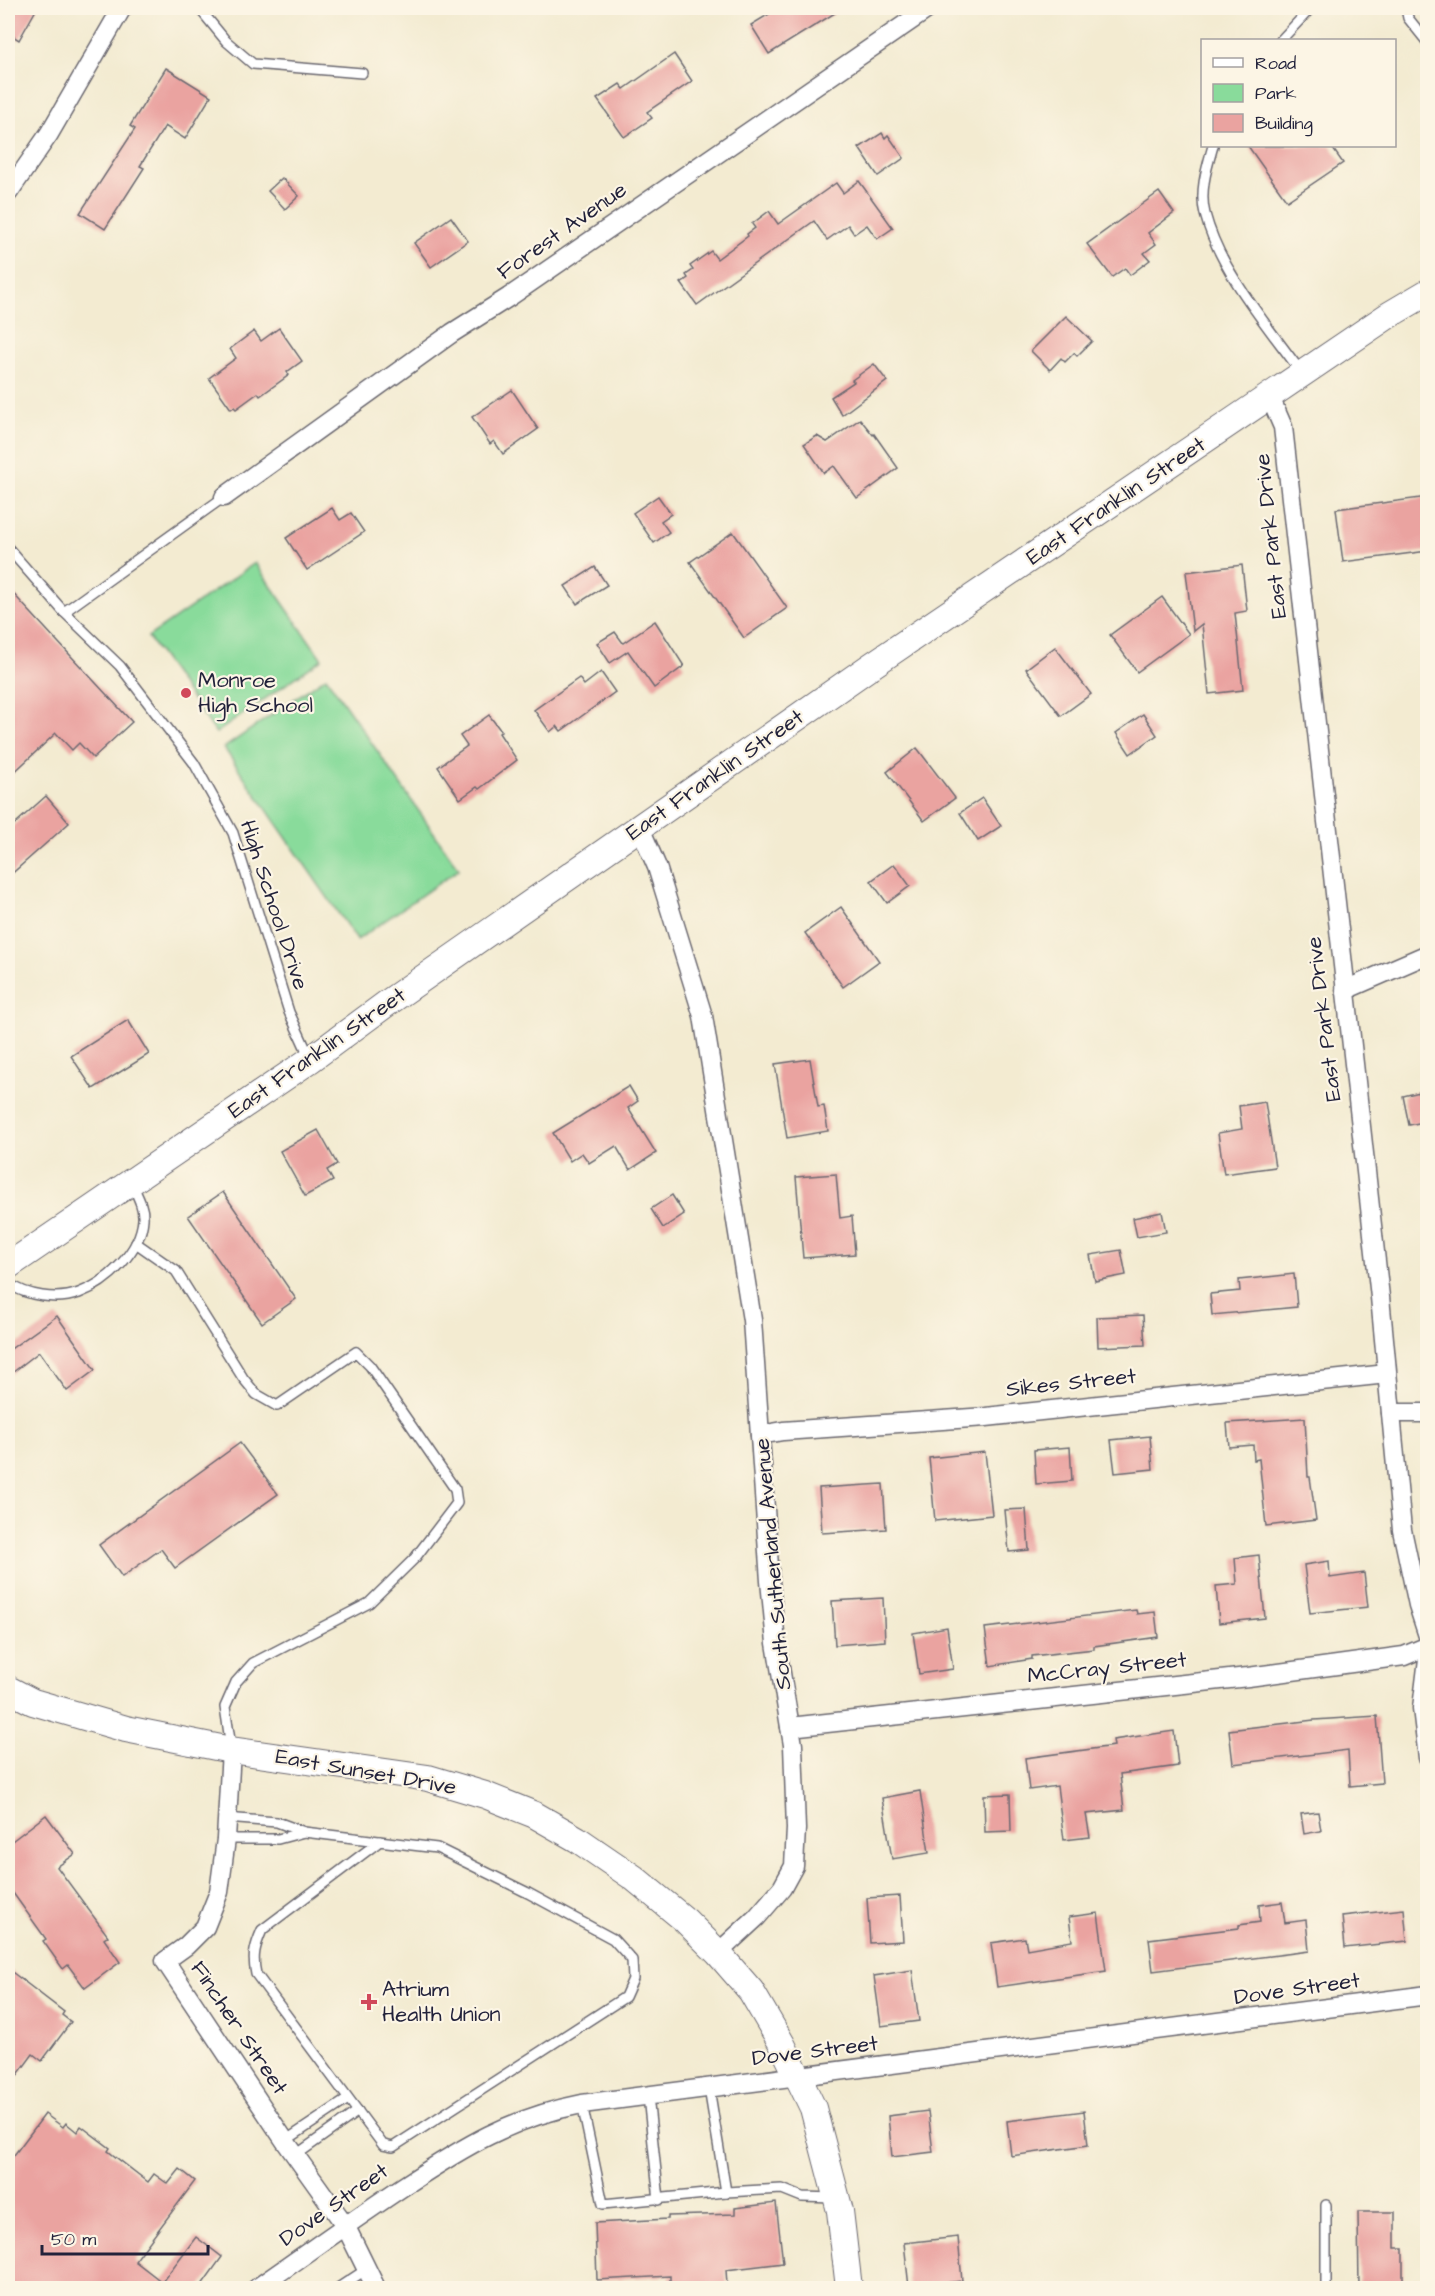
<svg xmlns="http://www.w3.org/2000/svg" width="1435" height="2296" font-family="'Architects Daughter',sans-serif">
  <style>
    .green { fill: #89db9b; stroke: #567e6b; stroke-width: 1.5 }
    .building { fill: #eaa3a0 }
    .lines { fill: none; stroke-linecap: round; stroke-linejoin: round }
    .lane-casing { stroke: #6b6870; stroke-width: 12 }
    .street-casing { stroke: #6b6870; stroke-width: 21 }
    .secondary-casing { stroke: #6b6870; stroke-width: 28 }
    .lane { stroke: #fff; stroke-width: 9 }
    .street { stroke: #fff; stroke-width: 18 }
    .secondary { stroke: #fff; stroke-width: 26 }
    .poi-dot { fill: #d1495b; stroke: #fcf5e5; stroke-width: 2 }
    .labels { text-anchor: middle; dominant-baseline: central; stroke-width: 4.5; stroke-linejoin: round; paint-order: stroke }
    .street-label { font-size: 22px; fill: #22223b; stroke: #fcf5e5 }
    .poi-label { font-size: 22px; fill: #22223b; stroke: #fcf5e5; text-anchor: start }
  </style>
  <rect width="100%" height="100%" fill="#fcf5e5"/>
  <filter id="ink" filterUnits="userSpaceOnUse"><feTurbulence type="fractalNoise" baseFrequency=".0167" numOctaves="2"/><feDisplacementMap in="SourceGraphic" scale="12" xChannelSelector="R" yChannelSelector="G"/><feConvolveMatrix kernelMatrix="1 2 1 2 8 2 1 2 1" color-interpolation-filters="sRGB"/></filter>
  <filter id="wash" filterUnits="userSpaceOnUse"><feTurbulence type="fractalNoise" baseFrequency=".008" numOctaves="4" result="noise"/><feDisplacementMap in="SourceGraphic" scale="24" xChannelSelector="R" yChannelSelector="G"/><feGaussianBlur stdDeviation="1.35" result="paint"/><feColorMatrix in="noise" values="0 0 0 0 0 0 0 0 0 0 0 0 0 0 0 0 0 1.4 0 .05"/><feComposite in="paint" operator="in"/></filter>
  <g filter="url(#wash)">
    <rect width="100%" height="100%" fill="#f3ebd1"/>
    <g class="green">
      <polygon points="255,563 322,659 216,733 148,637"/>
      <polygon points="326,677 459,869 357,940 224,748"/>
    </g>
    <g id="blocks">
      <g class="building">
        <polygon points="8,8 37,8 19,40 8,33"/>
        <polygon points="779,8 843,8 769,54 751,25"/>
        <polygon points="674,54 692,81 647,112 652,118 624,137 597,99 620,84 624,89"/>
        <polygon points="166,68 211,96 185,139 165,126 140,166 144,168 105,229 80,213 135,129 130,126"/>
        <polygon points="882,133 885,138 888,135 904,158 878,176 859,148"/>
        <polygon points="1248,146 1331,146 1343,163 1287,201"/>
        <polygon points="282,178 299,196 285,209 268,191"/>
        <polygon points="859,181 893,228 877,239 867,225 854,234 848,225 827,240 814,221 697,305 681,283 688,278 686,275 693,270 690,266 711,251 717,259 748,236 747,234 755,228 752,224 769,211 778,224 836,183 843,193"/>
        <polygon points="1159,192 1174,213 1148,233 1156,244 1144,253 1150,260 1130,275 1125,268 1112,277 1087,244"/>
        <polygon points="451,217 468,241 431,267 414,243"/>
        <polygon points="1066,316 1092,341 1077,356 1074,353 1065,362 1061,358 1050,370 1031,351"/>
        <polygon points="279,328 302,361 287,372 289,375 260,396 258,393 236,409 234,407 231,409 209,378 236,358 230,349 254,331 261,341"/>
        <polygon points="874,364 887,381 842,415 831,397 854,382 852,380"/>
        <polygon points="512,390 538,429 503,454 494,441 490,444 472,417"/>
        <polygon points="860,419 873,435 874,434 898,468 857,498 834,466 824,473 804,444 817,436 827,442"/>
        <polygon points="658,496 671,514 661,521 669,532 654,543 633,513"/>
        <polygon points="1428,497 1428,551 1343,562 1336,509"/>
        <polygon points="332,508 340,520 351,513 364,532 307,570 286,538"/>
        <polygon points="733,532 787,608 744,638 690,562"/>
        <polygon points="1242,565 1247,611 1235,613 1243,690 1209,694 1202,624 1193,631 1186,572"/>
        <polygon points="595,567 607,585 577,604 565,586"/>
        <polygon points="8,588 132,722 93,758 79,743 72,750 56,733 8,778"/>
        <polygon points="1162,597 1189,634 1137,672 1110,635"/>
        <polygon points="655,621 684,666 654,688 628,651 610,663 597,643 615,632 623,643"/>
        <polygon points="1055,647 1091,694 1061,716 1026,669"/>
        <polygon points="601,672 615,692 561,731 557,726 550,732 534,710 579,678 584,685"/>
        <polygon points="1143,714 1157,735 1130,754 1116,733"/>
        <polygon points="489,715 501,731 499,733 517,760 479,789 477,787 460,799 438,767 467,746 460,736"/>
        <polygon points="917,748 955,798 924,821 887,772"/>
        <polygon points="46,796 69,823 8,877 8,830"/>
        <polygon points="982,798 1001,826 978,841 960,813"/>
        <polygon points="894,864 910,886 887,903 871,881"/>
        <polygon points="841,907 879,961 843,987 805,933"/>
        <polygon points="128,1020 149,1054 93,1089 71,1056"/>
        <polygon points="810,1059 818,1107 824,1106 828,1131 787,1138 775,1064"/>
        <polygon points="629,1086 638,1101 628,1108 656,1153 630,1170 616,1146 589,1163 582,1153 570,1161 553,1133"/>
        <polygon points="1428,1090 1428,1121 1409,1125 1403,1096"/>
        <polygon points="1265,1102 1275,1167 1224,1174 1218,1133 1242,1129 1239,1106"/>
        <polygon points="318,1130 337,1164 327,1170 333,1181 305,1196 280,1151"/>
        <polygon points="836,1174 840,1218 852,1216 855,1254 803,1258 796,1177"/>
        <polygon points="223,1192 296,1299 262,1323 188,1216"/>
        <polygon points="672,1195 684,1214 663,1228 651,1209"/>
        <polygon points="1162,1212 1166,1232 1137,1237 1133,1218"/>
        <polygon points="1121,1250 1126,1275 1095,1281 1090,1255"/>
        <polygon points="1294,1274 1297,1307 1212,1315 1210,1294 1240,1291 1239,1280"/>
        <polygon points="1143,1315 1145,1345 1098,1347 1097,1317"/>
        <polygon points="57,1316 95,1370 67,1391 39,1352 8,1376 8,1351"/>
        <polygon points="1305,1418 1308,1477 1310,1477 1316,1520 1266,1526 1259,1459 1254,1460 1253,1445 1229,1447 1227,1423"/>
        <polygon points="1150,1436 1153,1469 1115,1473 1111,1440"/>
        <polygon points="240,1443 278,1494 175,1568 161,1549 122,1577 99,1545"/>
        <polygon points="1070,1447 1072,1481 1036,1484 1034,1450"/>
        <polygon points="985,1452 992,1515 935,1521 929,1458"/>
        <polygon points="883,1484 886,1529 822,1533 819,1488"/>
        <polygon points="1026,1509 1029,1550 1009,1552 1005,1510"/>
        <polygon points="1259,1555 1265,1618 1219,1623 1216,1586 1237,1584 1235,1558"/>
        <polygon points="1329,1561 1330,1578 1364,1573 1368,1607 1310,1613 1304,1565"/>
        <polygon points="883,1598 885,1641 835,1645 832,1601"/>
        <polygon points="1136,1610 1137,1614 1155,1612 1158,1637 1094,1646 1094,1649 1032,1656 1032,1659 990,1666 985,1628"/>
        <polygon points="947,1627 953,1669 919,1674 913,1633"/>
        <polygon points="1377,1716 1382,1783 1350,1786 1348,1750 1233,1764 1229,1730 1314,1720"/>
        <polygon points="1174,1731 1178,1766 1120,1774 1124,1810 1086,1814 1090,1837 1064,1840 1057,1786 1029,1790 1025,1758 1114,1746 1113,1740"/>
        <polygon points="920,1791 929,1853 892,1859 882,1798"/>
        <polygon points="1010,1794 1011,1831 985,1832 984,1795"/>
        <polygon points="1318,1812 1321,1831 1304,1834 1301,1814"/>
        <polygon points="46,1815 75,1854 57,1867 108,1936 104,1939 120,1962 85,1988 68,1965 63,1969 43,1941 46,1939 8,1886 8,1844"/>
        <polygon points="900,1896 903,1941 870,1943 867,1898"/>
        <polygon points="1282,1902 1285,1923 1306,1920 1309,1951 1153,1971 1149,1939 1239,1928 1239,1925 1260,1922 1259,1905"/>
        <polygon points="1404,1909 1407,1941 1345,1948 1342,1916"/>
        <polygon points="1098,1913 1106,1971 997,1987 991,1943 1025,1938 1027,1949 1072,1941 1069,1917"/>
        <polygon points="8,1969 64,2012 62,2015 71,2022 42,2061 33,2054 8,2088"/>
        <polygon points="912,1970 919,2021 881,2026 874,1976"/>
        <polygon points="928,2111 933,2152 892,2157 888,2116"/>
        <polygon points="1084,2111 1088,2145 1011,2156 1007,2121"/>
        <polygon points="45,2114 63,2127 66,2123 77,2132 81,2126 110,2148 108,2151 148,2182 154,2174 168,2184 180,2169 195,2181 135,2261 162,2282 196,2237 222,2257 199,2289 8,2289 8,2163"/>
        <polygon points="776,2203 783,2263 726,2270 727,2284 670,2286 670,2276 597,2280 595,2223 668,2219 668,2216 735,2214 735,2208"/>
        <polygon points="1358,2212 1395,2212 1395,2248 1403,2248 1403,2289 1359,2289"/>
        <polygon points="958,2237 962,2281 909,2287 904,2243"/>
      </g>
    </g>
  </g>
  <g filter="url(#ink)">
    <use href="#blocks" fill-opacity="0" stroke="#6b6870" stroke-width="1.5"/>
    <g class="lines">
      <defs>
        <g id="lane">
          <polyline points="199,8 226,41 253,64 362,73"/>
          <polyline points="1406,8 1408,18 1428,43"/>
          <polyline points="1281,40 1311,8"/>
          <path d="M1213,146C1207,167 1199,192 1205,214C1220,271 1267,325 1301,372"/>
          <polyline points="8,548 64,612 120,666 194,763 233,833 289,1012 310,1058"/>
          <polyline points="64,612 224,497"/>
          <polyline points="136,1243 176,1271 243,1378 256,1394 277,1406 356,1352 370,1366 455,1489 457,1503 415,1558 369,1603 253,1663 236,1682 225,1707 231,1747"/>
          <path d="M8,1283C26,1296 57,1301 79,1293C107,1283 141,1251 143,1219C144,1207 137,1195 132,1184"/>
          <path d="M226,1818L277,1822L304,1832L437,1848L528,1893L613,1939L632,1960L633,1979L625,1997L393,2147L383,2145L256,1974C252,1956 255,1946 262,1930L380,1841"/>
          <polyline points="226,1839 278,1839 304,1832"/>
          <polyline points="709,2088 726,2192"/>
          <polyline points="648,2096 659,2200"/>
          <polyline points="582,2104 603,2204 726,2192 782,2189 802,2197 834,2198"/>
          <polyline points="285,2141 348,2099"/>
          <polyline points="296,2155 358,2111"/>
          <polyline points="338,2288 367,2269"/>
          <polyline points="1326,2288 1326,2205"/>
        </g>
        <g id="street">
          <polyline points="8,193 49,134 122,8"/>
          <polyline points="1270,397 1283,427 1380,1297 1402,1530 1418,1605 1428,1636"/>
          <polyline points="224,497 452,333 509,297 929,8"/>
          <polyline points="640,828 657,867 703,1016 752,1320 770,1581 776,1643 793,1745 796,1829 794,1866 782,1888 757,1917 718,1953"/>
          <polyline points="1345,990 1428,954"/>
          <polyline points="1391,1413 1428,1413"/>
          <polyline points="760,1435 783,1431 986,1417 1387,1374"/>
          <polyline points="1428,1659 1422,1708 1428,1758"/>
          <polyline points="790,1727 1248,1677 1404,1656 1428,1646"/>
          <polyline points="231,1750 226,1839 219,1892 205,1927 186,1946 165,1961 285,2141 345,2225 376,2288"/>
          <path d="M257,2288C306,2254 354,2219 404,2186C465,2146 510,2118 582,2104L1428,1995"/>
        </g>
        <g id="secondary">
          <polyline points="8,1266 310,1060 386,1004 871,666 1389,315 1428,292"/>
          <polyline points="8,1689 33,1702 126,1729 231,1750 428,1778 485,1795 535,1815 577,1839 634,1878 685,1920 718,1953 751,1991 782,2044 813,2108 840,2211 849,2288"/>
        </g>
      </defs>
      <use href="#lane" class="lane-casing"/>
      <use href="#street" class="street-casing"/>
      <use href="#secondary" class="secondary-casing"/>
      <use href="#lane" class="lane"/>
      <use href="#street" class="street"/>
      <use href="#secondary" class="secondary"/>
    </g>
  </g>
  <g class="poi-dot">
    <circle cx="186" cy="693" r="6"/>
    <path d="M366 1993h6v6h6v6h-6v6h-6v-6h-6v-6h6z"/>
  </g>
  <g class="labels">
    <g class="street-label">
      <text transform="translate(562 231) rotate(-35)">Forest Avenue</text>
      <text transform="translate(1116 501) rotate(-34)">East Franklin Street</text>
      <text transform="translate(1271 536) rotate(-96)">East Park Drive</text>
      <text transform="translate(715 775) rotate(-35)">East Franklin Street</text>
      <text transform="translate(274 905) rotate(72)">High School Drive</text>
      <text transform="translate(1324 1019) rotate(-97)">East Park Drive</text>
      <text transform="translate(317 1053) rotate(-35)">East Franklin Street</text>
      <text transform="translate(1071 1383) rotate(-6)">Sikes Street</text>
      <text transform="translate(773 1564) rotate(-95)">South Sutherland Avenue</text>
      <text transform="translate(1107 1668) rotate(-6)">McCray Street</text>
      <text transform="translate(366 1772) rotate(10)">East Sunset Drive</text>
      <text transform="translate(1297 1989) rotate(-8)">Dove Street</text>
      <text transform="translate(239 2028) rotate(56)">Fincher Street</text>
      <text transform="translate(815 2051) rotate(-7)">Dove Street</text>
      <text transform="translate(334 2205) rotate(-35)">Dove Street</text>
    </g>
    <g class="poi-label">
      <text x="198" y="680">Monroe<tspan x="198" dy="25">High School</tspan></text>
      <text x="382" y="1989">Atrium<tspan x="382" dy="25">Health Union</tspan></text>
    </g>
  </g>
  <rect width="1435" height="2296" fill="none" stroke="#fcf5e5" stroke-width="30"/>
  <rect x="1201" y="39" width="195" height="108" fill="#fcf5e5" stroke="#a5a1a1" stroke-width="1.5"/>
  <rect x="1213" y="58" width="30" height="9" fill="#ffffff" stroke="#a5a1a1" stroke-width="1.5"/>
  <text x="1255" y="69" font-size="18" fill="#22223b">Road</text>
  <rect x="1213" y="84" width="30" height="18" fill="#89db9b" stroke="#a5a1a1" stroke-width="1.5"/>
  <text x="1255" y="99" font-size="18" fill="#22223b">Park</text>
  <rect x="1213" y="114" width="30" height="18" fill="#eaa3a0" stroke="#a5a1a1" stroke-width="1.5"/>
  <text x="1255" y="129" font-size="18" fill="#22223b">Building</text>
  <path d="M42 2245v9h166v-9" fill="none" stroke="#22223b" stroke-width="3"/>
  <text x="51" y="2245" font-size="18" fill="#22223b" stroke="#fcf5e5" stroke-width="4.5" paint-order="stroke">50 m</text>
</svg>
